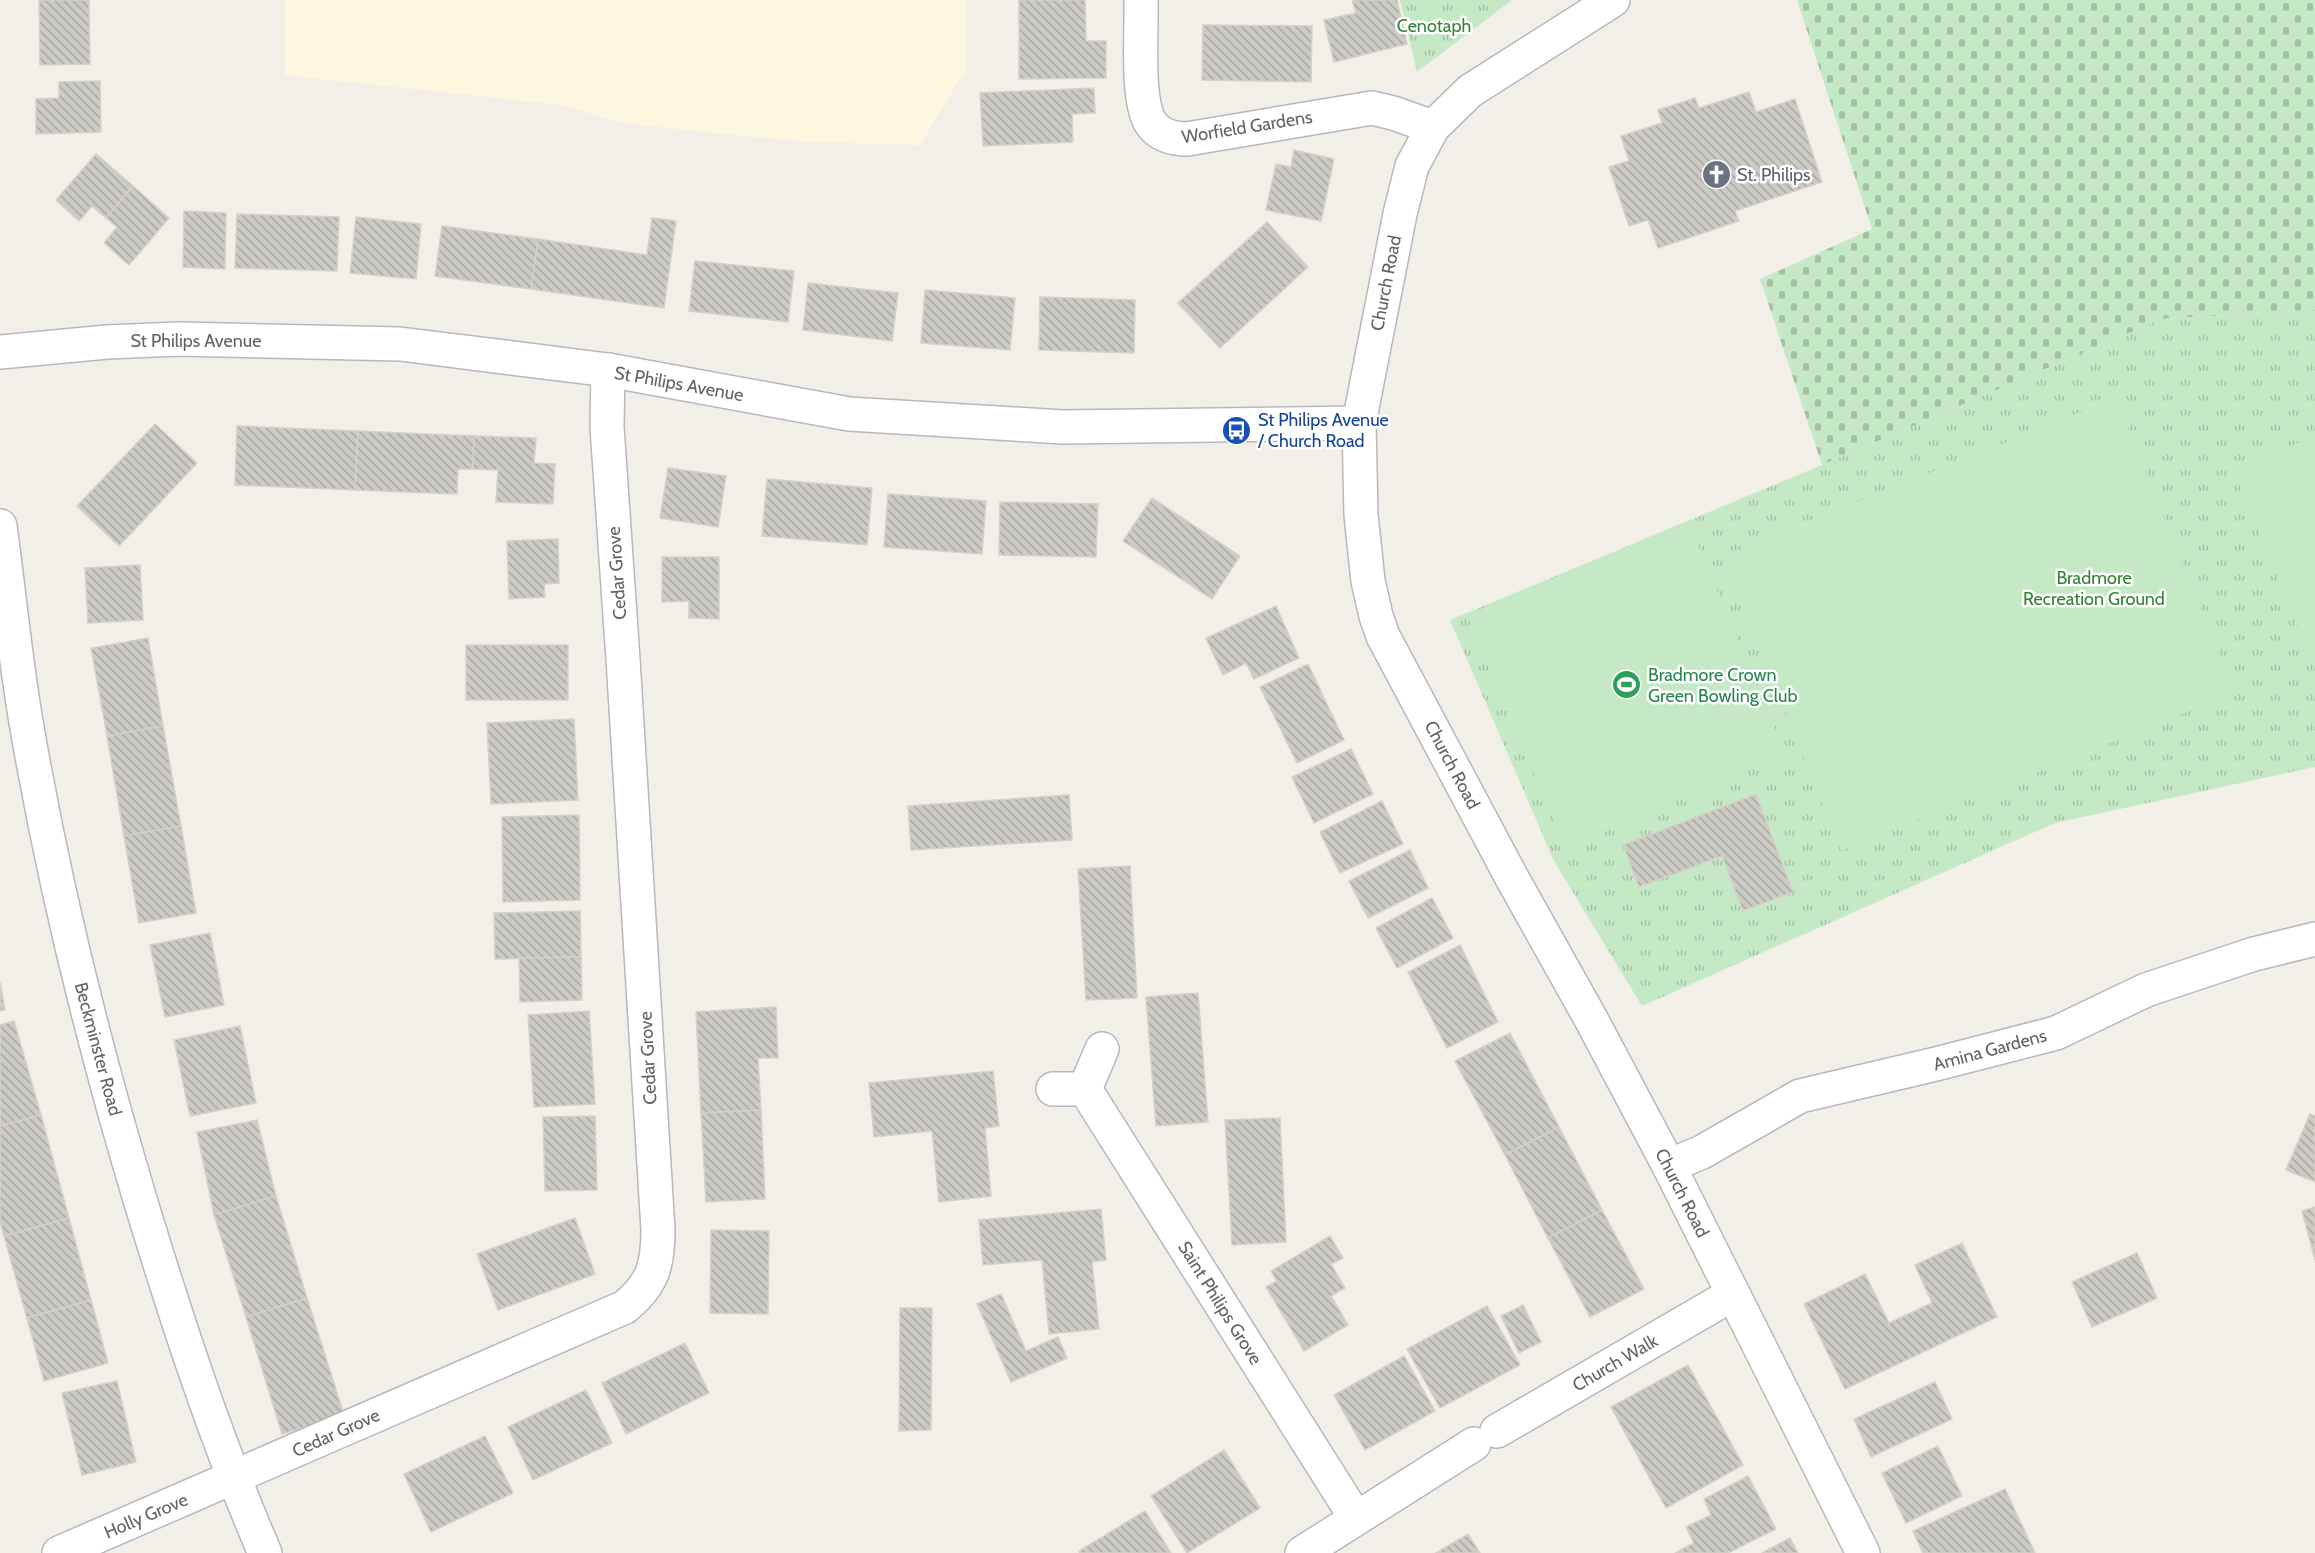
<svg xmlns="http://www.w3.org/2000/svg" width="2315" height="1553" font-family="Cabin,sans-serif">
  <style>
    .commercial { fill: #fef7e0 }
    .cemetery { fill: url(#cemetery-stones) }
    .park { fill: url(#park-tufts) }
    .pitch { fill: #c5e8c5 }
    .building { fill: url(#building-back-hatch); stroke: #d6d1c6; stroke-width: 1.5 }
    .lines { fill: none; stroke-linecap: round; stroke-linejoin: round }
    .minor-casing { stroke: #b5b8bc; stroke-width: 36 }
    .minor { stroke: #fff; stroke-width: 33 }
    .labels { text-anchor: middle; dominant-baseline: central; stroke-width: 5; stroke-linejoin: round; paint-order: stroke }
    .park-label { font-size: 18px; fill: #348238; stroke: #fff }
    .street-label { font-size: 18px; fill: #5f6368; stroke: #fff }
    .worship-label { font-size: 18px; fill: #5b616d; stroke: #fff; text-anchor: start }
    .transit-label { font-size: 18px; fill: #164399; stroke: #fff; text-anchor: start }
    .leisure-label { font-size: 18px; fill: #27864d; stroke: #fff; text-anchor: start }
  </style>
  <defs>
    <pattern id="cemetery-stones" width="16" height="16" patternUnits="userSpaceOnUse" patternTransform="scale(1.5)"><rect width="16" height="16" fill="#c5e8c5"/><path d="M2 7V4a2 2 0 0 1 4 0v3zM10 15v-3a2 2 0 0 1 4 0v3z" fill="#a3c0a4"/></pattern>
    <pattern id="park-tufts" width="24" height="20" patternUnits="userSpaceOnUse" patternTransform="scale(1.5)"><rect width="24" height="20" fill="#c5e8c5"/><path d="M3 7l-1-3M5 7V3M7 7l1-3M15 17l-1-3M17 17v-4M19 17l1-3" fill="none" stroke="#a3c0a4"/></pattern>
    <pattern id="building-back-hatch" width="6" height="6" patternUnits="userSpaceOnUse" patternTransform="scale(1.5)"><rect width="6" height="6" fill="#cccac5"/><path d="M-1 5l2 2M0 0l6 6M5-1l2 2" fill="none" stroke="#a9a8a4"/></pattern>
  </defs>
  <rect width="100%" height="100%" fill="#f1efe8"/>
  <polygon class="commercial" points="285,0 967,0 967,75 962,75 920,145 808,142 694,131 624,123 560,105 285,75"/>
  <polygon class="cemetery" points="1797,0 2315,0 2315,310 2162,319 1822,465 1760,279 1872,229"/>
  <g class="park">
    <polygon points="1400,0 1512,0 1417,72"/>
    <polygon points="2315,310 2315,767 2055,823 1642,1006 1554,861 1450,620 1822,465 2162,319"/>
  </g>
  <g class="pitch">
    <polygon points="2116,398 2234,693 1841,851 1722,556"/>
    <polygon points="2315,436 2315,658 2311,660 2233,469"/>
    <polygon points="1688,521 1786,755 1565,848 1467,615"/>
  </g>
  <g class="building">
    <polygon points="39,0 89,0 90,64 40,65"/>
    <polygon points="1019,0 1085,0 1086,41 1106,41 1106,78 1019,79"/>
    <polygon points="1352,0 1397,0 1407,44 1334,62 1324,20 1356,13"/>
    <polygon points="1203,25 1312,26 1311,82 1202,80"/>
    <polygon points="100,81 101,132 36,134 36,99 59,98 59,82"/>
    <polygon points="1094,88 1095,113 1072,114 1073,142 983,146 980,93"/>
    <polygon points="1749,92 1756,112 1795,99 1822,182 1735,211 1739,221 1658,248 1648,220 1629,226 1609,167 1629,161 1621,136 1662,123 1658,110 1695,98 1699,108"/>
    <polygon points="1294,150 1334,159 1321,221 1266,210 1276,164 1291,167"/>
    <polygon points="96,154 133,186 106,218 92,206 79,221 56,200"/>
    <polygon points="133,186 169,218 129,265 104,243 117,227 106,218"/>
    <polygon points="184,211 226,213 225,269 183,267"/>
    <polygon points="237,214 339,217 337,271 235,268"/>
    <polygon points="356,217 421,224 416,279 350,273"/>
    <polygon points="652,218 676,221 664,308 531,289 538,239 647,255"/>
    <polygon points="1267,222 1308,267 1220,348 1178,303"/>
    <polygon points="442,226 538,239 531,289 435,276"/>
    <polygon points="695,261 794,271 788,322 689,311"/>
    <polygon points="808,283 898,293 892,341 803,330"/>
    <polygon points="925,290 1015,298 1010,350 921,343"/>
    <polygon points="1040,297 1135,300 1134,353 1039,350"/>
    <polygon points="155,424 197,463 119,546 77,506"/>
    <polygon points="237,426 358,431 355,490 235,485"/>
    <polygon points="358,431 474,436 473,469 458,469 457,494 355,490"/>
    <polygon points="474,436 536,438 534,463 555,464 553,504 496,502 498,470 473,469"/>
    <polygon points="668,468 726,476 718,527 660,518"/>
    <polygon points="767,479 872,488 867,545 762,536"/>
    <polygon points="888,494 986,501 982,554 884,547"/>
    <polygon points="1152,498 1240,556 1212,599 1123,541"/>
    <polygon points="1000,502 1098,504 1096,557 999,555"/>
    <polygon points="558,539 559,583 544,584 545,597 509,599 507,541"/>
    <polygon points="662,557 719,557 719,619 689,618 689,601 662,602"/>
    <polygon points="140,565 143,620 88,623 85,568"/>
    <polygon points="1276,606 1299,658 1254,679 1246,663 1223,675 1206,638"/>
    <polygon points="148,638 163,726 107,736 91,648"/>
    <rect x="466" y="645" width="102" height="55"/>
    <polygon points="1308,664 1344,740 1297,763 1260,687"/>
    <polygon points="574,719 578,800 491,804 487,723"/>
    <polygon points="163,726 181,826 124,836 107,736"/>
    <polygon points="1351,749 1373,794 1314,823 1292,777"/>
    <polygon points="1756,794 1793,892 1743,911 1722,856 1639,887 1623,845"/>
    <polygon points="1069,795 1072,840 911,850 908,806"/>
    <polygon points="1382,801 1403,844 1340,873 1320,832"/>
    <polygon points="579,815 580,900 503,902 502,817"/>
    <polygon points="181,826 196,913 139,923 124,836"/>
    <polygon points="1410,850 1428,888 1368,918 1349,881"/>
    <polygon points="1130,866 1137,998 1086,1000 1078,869"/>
    <polygon points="1432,898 1453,938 1397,968 1376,928"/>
    <polygon points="580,911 581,957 495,959 494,913"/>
    <polygon points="210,933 224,1005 165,1017 150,945"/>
    <polygon points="1460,945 1498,1022 1447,1048 1408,972"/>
    <polygon points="581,957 582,1000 520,1002 519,958"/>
    <polygon points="0,982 5,1010 0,1011"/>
    <polygon points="1198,993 1208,1122 1156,1126 1146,997"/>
    <polygon points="776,1007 778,1058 758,1058 761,1110 701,1113 696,1012"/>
    <polygon points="589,1011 595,1104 534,1107 528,1015"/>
    <polygon points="14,1021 41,1115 0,1126 0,1025"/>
    <polygon points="240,1026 256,1103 190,1116 174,1040"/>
    <polygon points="1510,1033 1559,1127 1505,1155 1455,1061"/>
    <polygon points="993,1071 999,1126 985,1128 991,1196 939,1202 932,1131 874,1137 869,1083"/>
    <polygon points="761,1110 765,1199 706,1202 701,1113"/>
    <polygon points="2310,1114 2315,1116 2315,1182 2286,1170"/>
    <polygon points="41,1115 69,1218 4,1236 0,1222 0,1126"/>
    <polygon points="595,1116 597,1190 545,1191 543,1117"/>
    <polygon points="1280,1118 1286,1242 1232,1245 1225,1120"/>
    <polygon points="257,1120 276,1196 214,1215 197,1132"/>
    <polygon points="1559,1127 1602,1210 1548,1238 1505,1155"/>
    <polygon points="276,1196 307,1298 246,1317 214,1215"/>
    <polygon points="2315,1207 2315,1260 2302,1211"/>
    <polygon points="1101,1209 1106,1260 1092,1262 1099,1329 1049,1334 1042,1260 983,1265 979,1220"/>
    <polygon points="1602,1210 1644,1289 1590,1317 1548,1238"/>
    <polygon points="69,1218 91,1300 27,1318 4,1236"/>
    <polygon points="575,1218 595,1274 498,1310 477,1254"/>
    <polygon points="711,1230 769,1231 768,1314 710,1313"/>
    <polygon points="1330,1236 1343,1258 1331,1264 1345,1288 1331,1296 1348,1325 1304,1351 1266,1287 1277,1281 1271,1271"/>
    <polygon points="1962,1243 1997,1317 1845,1389 1804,1304 1865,1274 1889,1323 1932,1303 1915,1265"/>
    <polygon points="2137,1253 2157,1298 2092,1327 2072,1282"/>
    <polygon points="1001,1294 1026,1351 1058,1337 1067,1358 1011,1382 977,1304"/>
    <polygon points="307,1298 344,1415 282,1434 246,1317"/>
    <polygon points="91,1300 108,1363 44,1381 27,1318"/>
    <polygon points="1523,1305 1541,1342 1519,1353 1501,1316"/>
    <polygon points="1487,1306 1520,1365 1440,1408 1407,1349"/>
    <polygon points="900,1308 932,1308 931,1430 899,1431"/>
    <polygon points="685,1343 709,1393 626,1434 602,1383"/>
    <polygon points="1404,1356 1435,1411 1365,1450 1334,1395"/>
    <polygon points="1688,1365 1743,1465 1666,1508 1611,1407"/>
    <polygon points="117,1381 136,1462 82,1475 62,1393"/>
    <polygon points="1935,1382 1952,1419 1871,1457 1854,1419"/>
    <polygon points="586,1390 612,1443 533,1480 508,1427"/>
    <polygon points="485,1436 513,1493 431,1532 404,1474"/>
    <polygon points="1938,1446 1962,1496 1906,1523 1882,1473"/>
    <polygon points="1224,1450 1260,1508 1187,1553 1151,1496"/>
    <polygon points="1748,1476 1776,1529 1728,1553 1675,1553 1694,1543 1686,1527 1711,1515 1704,1499"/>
    <polygon points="2005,1489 2035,1553 1923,1553 1913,1531"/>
    <polygon points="1145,1511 1171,1553 1080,1553 1079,1551"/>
    <polygon points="1468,1534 1480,1553 1436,1553"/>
    <polygon points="1790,1538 1798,1553 1762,1553"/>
  </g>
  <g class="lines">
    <defs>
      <g id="minor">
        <path d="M1141,0C1142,30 1136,97 1150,122C1158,135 1173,139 1187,139L1372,108L1393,113L1433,127"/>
        <polyline points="1613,0 1470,91 1433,127 1412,166 1400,214 1359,423 1361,515 1368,581 1376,616 1383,636 1512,878 1591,1019 1669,1166 1863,1553"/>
        <polyline points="0,352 107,342 178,339 400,344 608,370 849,414 1063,427 1359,423"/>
        <path d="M0,526C9,592 15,657 26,722C54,886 94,1047 142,1206C178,1324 216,1440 265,1553"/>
        <polyline points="1053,1089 1085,1089 1102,1049"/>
        <polyline points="1085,1089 1356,1518"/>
        <polyline points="1669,1166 1702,1152 1800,1096 1936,1064 2056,1033 2146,990 2254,954 2315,939"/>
        <polyline points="1497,1431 1733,1294"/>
        <path d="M59,1553L625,1307C653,1284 658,1265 658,1230L623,659L607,427L608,370"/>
        <polyline points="1302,1553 1474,1444"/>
      </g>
    </defs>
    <use href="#minor" class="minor-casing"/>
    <use href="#minor" class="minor"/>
  </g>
  <defs>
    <symbol id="church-disc" viewBox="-11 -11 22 22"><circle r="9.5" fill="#6b7280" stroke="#fff"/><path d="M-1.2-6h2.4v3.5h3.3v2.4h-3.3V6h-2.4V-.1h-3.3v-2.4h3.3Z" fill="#fff"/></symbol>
    <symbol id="bus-disc" viewBox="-11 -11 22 22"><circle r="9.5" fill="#1a4fb4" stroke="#fff"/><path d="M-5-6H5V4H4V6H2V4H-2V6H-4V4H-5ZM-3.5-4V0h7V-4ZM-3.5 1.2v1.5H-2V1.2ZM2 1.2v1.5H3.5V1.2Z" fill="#fff"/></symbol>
    <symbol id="stadium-disc" viewBox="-11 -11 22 22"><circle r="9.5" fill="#2e9e5b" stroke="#fff"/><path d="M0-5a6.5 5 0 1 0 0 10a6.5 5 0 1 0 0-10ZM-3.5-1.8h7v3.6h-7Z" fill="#fff"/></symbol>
  </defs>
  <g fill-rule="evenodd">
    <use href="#church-disc" x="1700" y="158" width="33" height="33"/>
    <use href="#bus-disc" x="1220" y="414" width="33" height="33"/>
    <use href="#stadium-disc" x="1610" y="668" width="33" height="33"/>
  </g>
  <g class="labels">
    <g class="park-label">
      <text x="1434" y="26">Cenotaph</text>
      <text x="2094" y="578">Bradmore<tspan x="2094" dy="21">Recreation Ground</tspan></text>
    </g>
    <g class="street-label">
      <text transform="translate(1247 127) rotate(-9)">Worfield Gardens</text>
      <text transform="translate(1386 283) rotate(-79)">Church Road</text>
      <text x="196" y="341">St Philips Avenue</text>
      <text transform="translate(679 384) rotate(10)">St Philips Avenue</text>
      <text transform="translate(617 573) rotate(-94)">Cedar Grove</text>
      <text transform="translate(1452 765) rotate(62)">Church Road</text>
      <text transform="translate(98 1049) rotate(75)">Beckminster Road</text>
      <text transform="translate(1990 1050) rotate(-15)">Amina Gardens</text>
      <text transform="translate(648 1058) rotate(-93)">Cedar Grove</text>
      <text transform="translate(1682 1193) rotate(63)">Church Road</text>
      <text transform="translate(1220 1303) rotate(58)">Saint Philips Grove</text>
      <text transform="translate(1615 1363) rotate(-30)">Church Walk</text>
      <text transform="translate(336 1433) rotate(-24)">Cedar Grove</text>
      <text transform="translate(146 1516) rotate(-23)">Holly Grove</text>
    </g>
    <g class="worship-label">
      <text x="1737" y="175">St. Philips</text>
    </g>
    <g class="transit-label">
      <text x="1258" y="420">St Philips Avenue<tspan x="1258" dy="21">/ Church Road</tspan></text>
    </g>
    <g class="leisure-label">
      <text x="1648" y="675">Bradmore Crown<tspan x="1648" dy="21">Green Bowling Club</tspan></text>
    </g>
  </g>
</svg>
